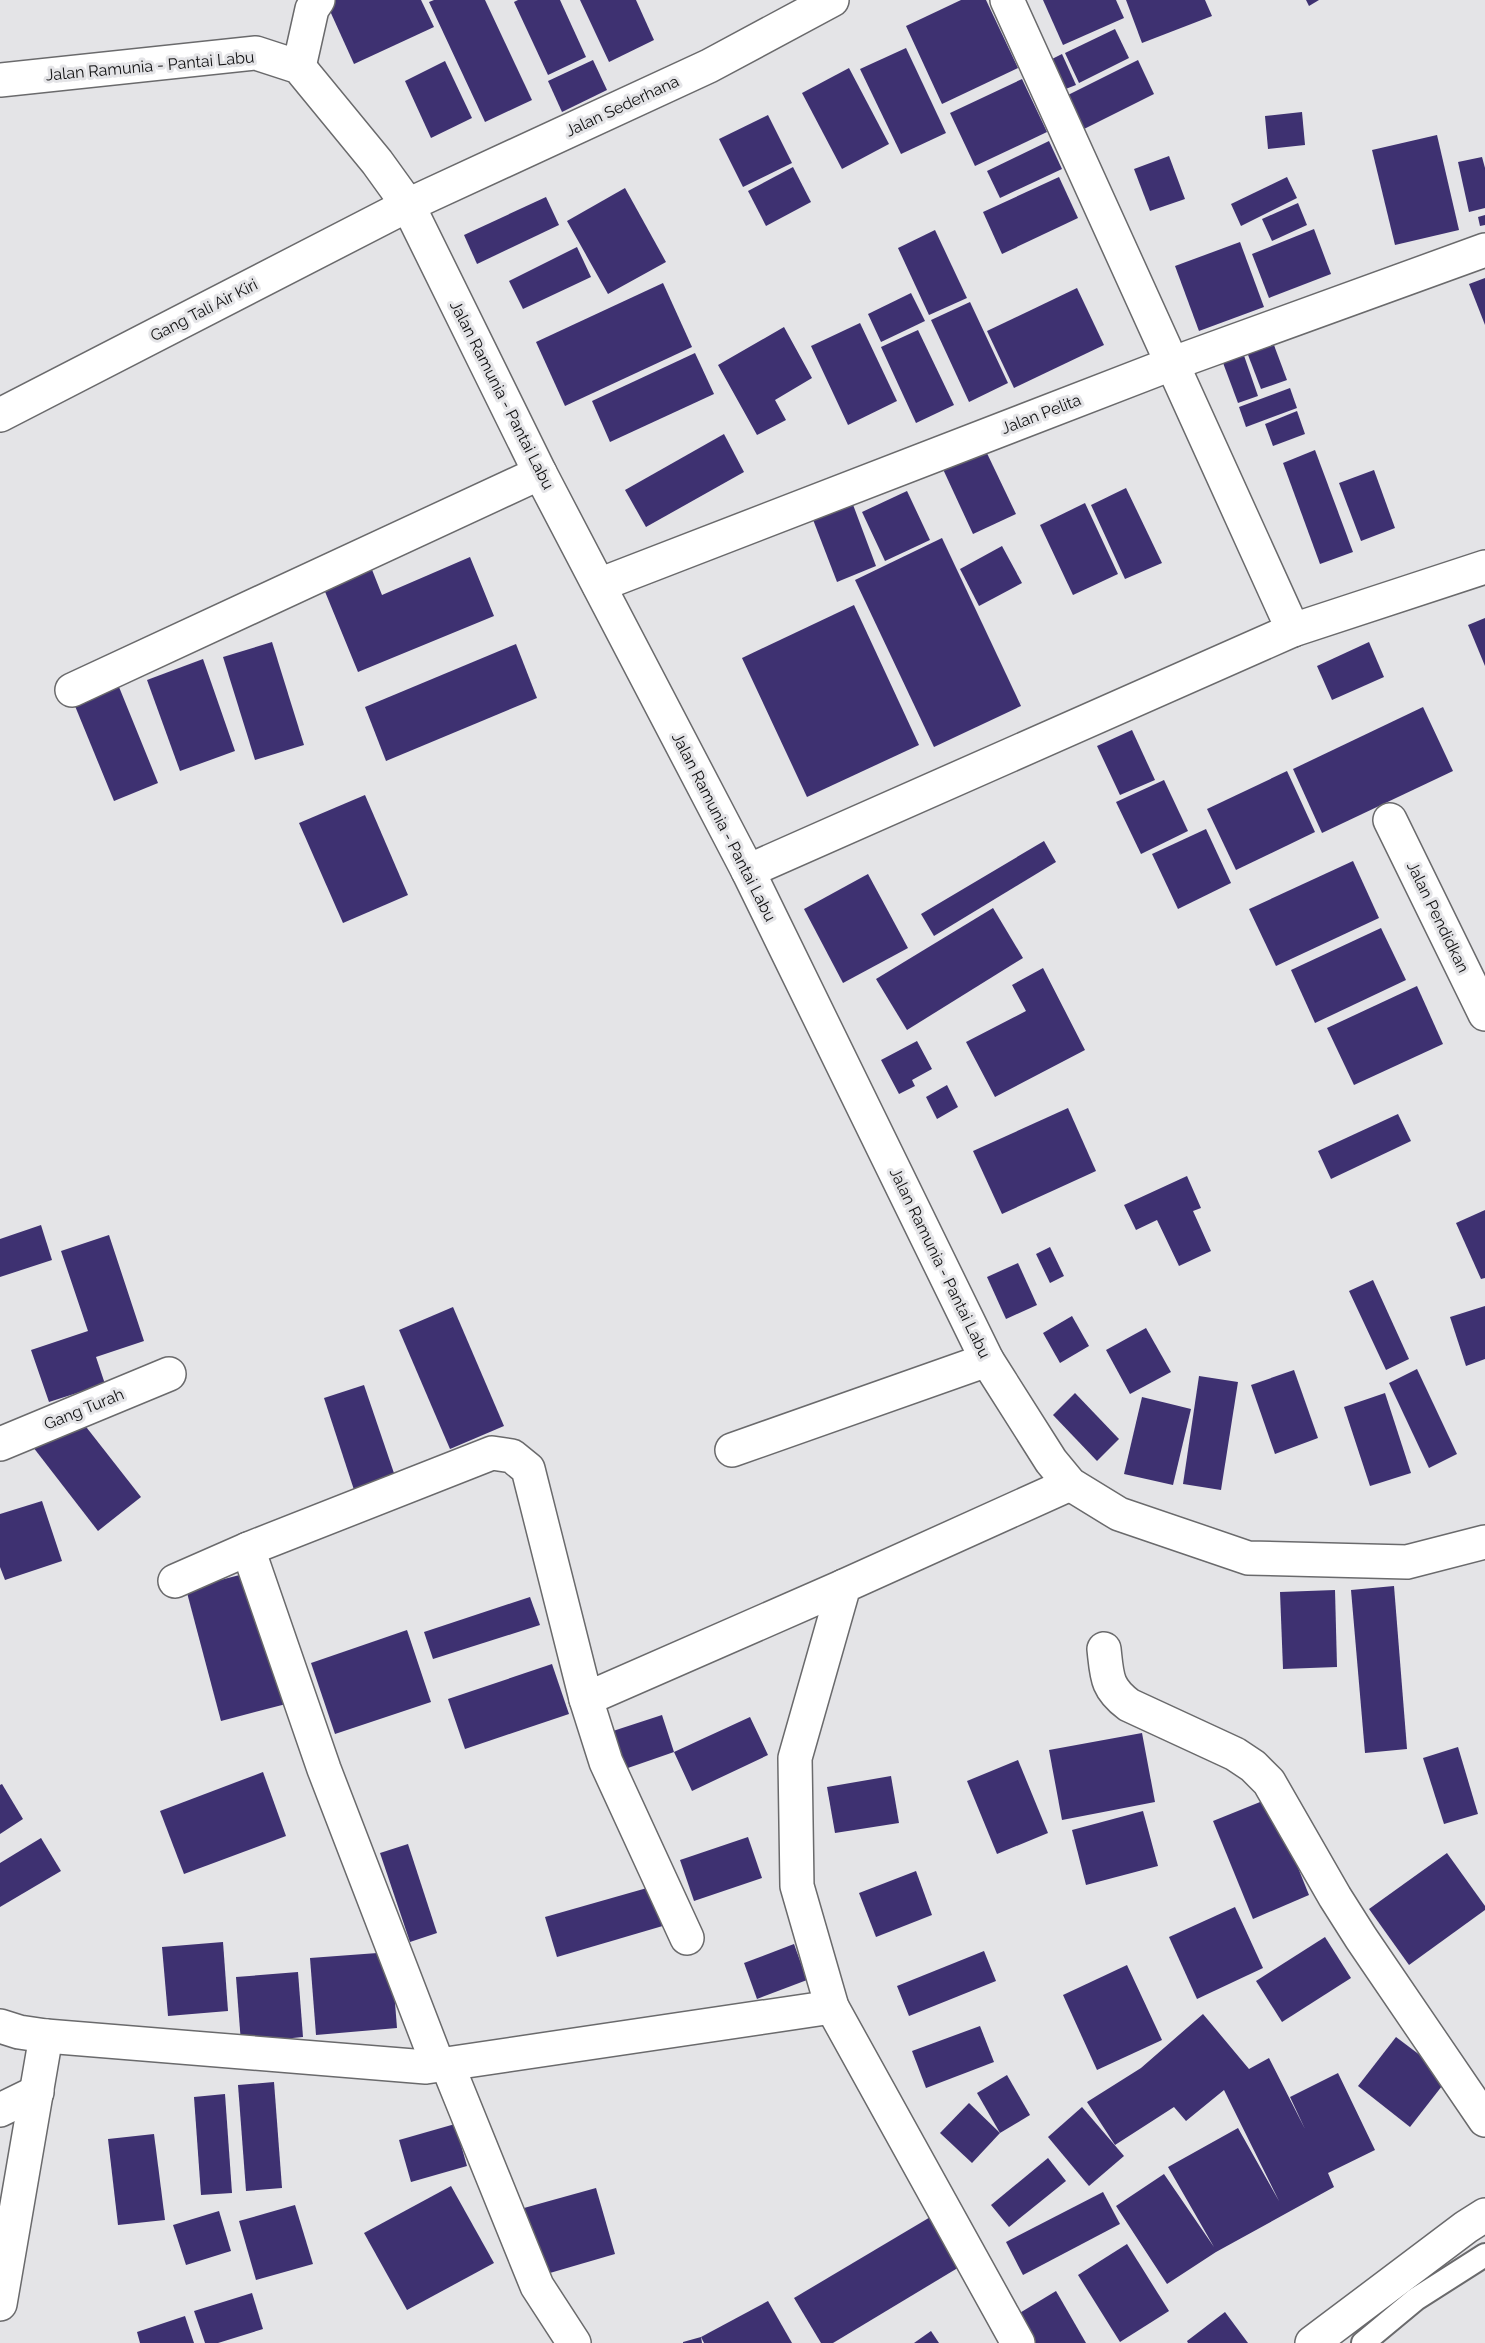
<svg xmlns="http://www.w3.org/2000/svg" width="1485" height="2343" font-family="Raleway,sans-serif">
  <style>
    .building { fill: #3e3171 }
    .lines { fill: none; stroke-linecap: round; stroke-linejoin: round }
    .lane-casing { stroke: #6a6a6c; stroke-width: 26 }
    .street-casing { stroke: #6a6a6c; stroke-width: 36 }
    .secondary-casing { stroke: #6a6a6c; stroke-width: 36 }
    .lane { stroke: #fff; stroke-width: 22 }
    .street { stroke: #fff; stroke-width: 33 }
    .secondary { stroke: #fff; stroke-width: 33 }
    .labels { text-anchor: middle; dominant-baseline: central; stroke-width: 6; stroke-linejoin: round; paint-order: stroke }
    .street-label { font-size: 16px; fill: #101011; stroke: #e4e4e7 }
  </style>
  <rect width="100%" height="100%" fill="#e4e4e7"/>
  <g class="building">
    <polygon points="325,0 421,0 434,27 354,64"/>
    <polygon points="434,0 485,0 532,100 485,122 429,2"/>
    <polygon points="518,0 560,0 586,57 548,75 514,2"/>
    <polygon points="580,0 636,0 654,40 609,62"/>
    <polygon points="961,0 986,0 1018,68 942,104 906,26"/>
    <polygon points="1043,0 1116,0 1124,18 1063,45"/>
    <polygon points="1126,0 1205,0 1212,16 1142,43"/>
    <polygon points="1306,0 1319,0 1309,6"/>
    <polygon points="1115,29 1129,58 1079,83 1065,53"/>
    <polygon points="906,48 946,133 901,154 860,69"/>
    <polygon points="1062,54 1076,85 1063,90 1050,60"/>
    <polygon points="593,60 607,90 562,112 548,81"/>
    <polygon points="1138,60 1154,94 1082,130 1066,96"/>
    <polygon points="445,61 472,118 431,138 405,81"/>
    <polygon points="849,68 889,144 842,169 802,93"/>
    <polygon points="1022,79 1047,132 975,166 950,113"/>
    <polygon points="1302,112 1305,145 1268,149 1265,116"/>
    <polygon points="768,115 792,163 743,187 719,139"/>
    <polygon points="1437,135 1459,230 1395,245 1372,150"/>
    <polygon points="1049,141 1062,169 1000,198 987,171"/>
    <polygon points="1169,156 1185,199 1150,211 1134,169"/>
    <polygon points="1482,157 1485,168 1485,208 1469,212 1458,162"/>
    <polygon points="793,167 811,202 766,226 748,191"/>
    <polygon points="1059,177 1078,218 1002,254 983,212"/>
    <polygon points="1287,177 1297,198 1241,226 1231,204"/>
    <polygon points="625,188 666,262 608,294 567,221"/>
    <polygon points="546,197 559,225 477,264 464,235"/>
    <polygon points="1298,203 1307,225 1272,241 1262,219"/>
    <polygon points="1485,215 1485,225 1480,226 1478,217"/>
    <polygon points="1314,229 1331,274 1269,298 1252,254"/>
    <polygon points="935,230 967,298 929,315 898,248"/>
    <polygon points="1240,242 1264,307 1199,331 1175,266"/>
    <polygon points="577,247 591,277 523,309 509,281"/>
    <polygon points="1485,278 1485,325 1469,284"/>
    <polygon points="663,283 692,347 565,406 536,342"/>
    <polygon points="1077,288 1104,345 1014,388 987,331"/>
    <polygon points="911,293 925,321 881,342 868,314"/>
    <polygon points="970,302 1008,383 969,402 931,320"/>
    <polygon points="860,323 897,401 848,425 811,346"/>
    <polygon points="784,327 812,378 775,400 786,420 757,435 718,365"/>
    <polygon points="918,330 954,405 916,423 881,347"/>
    <polygon points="1271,337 1287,380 1261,389 1245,347"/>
    <polygon points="1240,344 1258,396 1238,403 1219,352"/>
    <polygon points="695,353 714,394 610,442 592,401"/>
    <polygon points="1290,388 1297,408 1246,427 1239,407"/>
    <polygon points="1297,411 1305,434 1273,446 1265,424"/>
    <polygon points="724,434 744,472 646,527 625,490"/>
    <polygon points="984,447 1016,514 973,534 942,467"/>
    <polygon points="1315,450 1353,552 1320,564 1283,463"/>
    <polygon points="1374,470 1395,528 1361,541 1339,483"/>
    <polygon points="1126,488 1162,563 1125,579 1091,505"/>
    <polygon points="907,491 930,540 885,561 862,512"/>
    <polygon points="852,502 876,566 837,582 812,517"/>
    <polygon points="1085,503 1118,574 1073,595 1040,525"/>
    <polygon points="942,538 1021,706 934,747 855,580"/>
    <polygon points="1002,546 1022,583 979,606 960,569"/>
    <polygon points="367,557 382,595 470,557 494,616 358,672 319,577"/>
    <polygon points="854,605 919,745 807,797 742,658"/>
    <polygon points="1485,618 1485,666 1468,625"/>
    <polygon points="272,642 304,745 255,760 223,657"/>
    <polygon points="1369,642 1384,677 1332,700 1317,666"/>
    <polygon points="516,644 537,698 386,761 365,707"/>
    <polygon points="203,659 235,751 180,771 147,680"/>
    <polygon points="119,687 158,783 114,801 75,706"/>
    <polygon points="1423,707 1453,771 1322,833 1293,769"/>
    <polygon points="1132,730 1155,780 1120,795 1097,746"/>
    <polygon points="1287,771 1315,832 1236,870 1207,809"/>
    <polygon points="1164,780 1188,831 1141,854 1116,802"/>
    <polygon points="365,795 408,895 343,923 299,823"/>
    <polygon points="1206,829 1231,883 1178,909 1152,854"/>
    <polygon points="1044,841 1056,862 934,936 921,914"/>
    <polygon points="1353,861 1379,918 1276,966 1249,909"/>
    <polygon points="868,874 908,948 843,983 804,909"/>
    <polygon points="993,908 1023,958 907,1030 876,979"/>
    <polygon points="1381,928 1406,980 1315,1023 1291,970"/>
    <polygon points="1043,968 1085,1050 995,1097 966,1042 1026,1011 1012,985"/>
    <polygon points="1417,986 1443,1044 1354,1085 1327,1028"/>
    <polygon points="917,1041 932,1069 912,1080 915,1086 899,1094 881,1060"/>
    <polygon points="947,1085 958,1107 937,1119 926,1097"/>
    <polygon points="1068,1108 1096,1171 1002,1214 973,1151"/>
    <polygon points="1398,1114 1411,1141 1331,1179 1318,1151"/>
    <polygon points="1187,1176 1201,1208 1193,1211 1211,1251 1179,1266 1157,1220 1136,1230 1124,1205"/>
    <polygon points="1485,1210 1485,1278 1481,1279 1456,1223"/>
    <polygon points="41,1225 52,1260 0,1277 0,1239"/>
    <polygon points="109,1235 144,1341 96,1357 105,1384 49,1402 31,1350 88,1331 61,1251"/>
    <polygon points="1050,1247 1064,1276 1050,1283 1036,1254"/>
    <polygon points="1018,1263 1037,1305 1006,1319 987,1277"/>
    <polygon points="1373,1280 1409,1359 1386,1370 1349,1291"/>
    <polygon points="1485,1306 1485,1359 1466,1366 1450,1317"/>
    <polygon points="453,1307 504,1426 450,1449 399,1330"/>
    <polygon points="1072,1316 1089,1346 1060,1363 1043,1333"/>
    <polygon points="1146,1328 1171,1372 1130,1394 1106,1350"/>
    <polygon points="1417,1369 1457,1454 1429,1468 1389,1383"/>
    <polygon points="1294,1370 1318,1438 1275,1454 1251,1385"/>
    <polygon points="1199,1376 1238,1382 1221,1490 1183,1484"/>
    <polygon points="364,1385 397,1482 356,1496 324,1398"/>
    <polygon points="1075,1393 1119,1439 1097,1461 1053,1415"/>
    <polygon points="1385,1393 1411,1473 1370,1486 1344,1407"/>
    <polygon points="1142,1397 1191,1409 1173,1485 1124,1474"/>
    <polygon points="76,1414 141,1497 98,1531 33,1447"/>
    <polygon points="42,1501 62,1561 5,1580 0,1567 0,1514"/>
    <polygon points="251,1572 286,1704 221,1721 186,1589"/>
    <polygon points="1394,1586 1407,1749 1365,1753 1351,1590"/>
    <polygon points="1335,1590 1337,1667 1283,1669 1280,1592"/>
    <polygon points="530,1597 540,1625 433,1659 424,1632"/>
    <polygon points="407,1630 431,1702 335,1734 311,1663"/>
    <polygon points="552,1664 569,1714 465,1749 448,1699"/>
    <polygon points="662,1715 674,1752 750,1717 768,1755 692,1791 674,1752 625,1769 613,1731"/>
    <polygon points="1142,1733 1155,1802 1062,1820 1049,1750"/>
    <polygon points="1458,1747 1478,1814 1444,1824 1423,1758"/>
    <polygon points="1018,1760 1048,1833 997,1854 967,1781"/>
    <polygon points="263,1772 286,1836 184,1874 160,1811"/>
    <polygon points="891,1776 899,1823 835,1833 827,1787"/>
    <polygon points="2,1784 23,1819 0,1834 0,1785"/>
    <polygon points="1270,1798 1309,1895 1253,1919 1213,1821"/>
    <polygon points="1143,1811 1158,1866 1086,1885 1072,1830"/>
    <polygon points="748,1837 762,1878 694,1901 680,1860"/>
    <polygon points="41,1838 61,1871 0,1907 0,1863"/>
    <polygon points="408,1844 437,1933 410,1942 380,1853"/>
    <polygon points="1447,1853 1485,1906 1485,1910 1409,1965 1369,1909"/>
    <polygon points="916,1871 932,1915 876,1937 859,1893"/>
    <polygon points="654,1886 666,1925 557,1957 545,1917"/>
    <polygon points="1235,1907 1263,1968 1197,1999 1169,1937"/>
    <polygon points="1325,1937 1351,1978 1282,2022 1256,1981"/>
    <polygon points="223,1942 228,2011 168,2016 162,1947"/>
    <polygon points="794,1944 807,1980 757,1999 744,1963"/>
    <polygon points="984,1951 996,1981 909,2016 897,1986"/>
    <polygon points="391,1952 397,2028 316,2035 310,1958"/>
    <polygon points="1127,1965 1162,2040 1097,2070 1063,1995"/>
    <polygon points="298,1972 303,2037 241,2043 236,1977"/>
    <polygon points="1203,2014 1249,2069 1269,2058 1305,2129 1290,2097 1338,2073 1375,2150 1328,2173 1334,2187 1216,2252 1167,2284 1116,2206 1164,2174 1214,2247 1168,2167 1238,2128 1279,2201 1224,2090 1186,2121 1174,2107 1115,2145 1087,2102 1141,2068"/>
    <polygon points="980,2026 994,2062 926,2088 912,2051"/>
    <polygon points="1396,2037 1449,2077 1410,2127 1358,2086"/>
    <polygon points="1007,2075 1030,2115 1000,2133 977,2093"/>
    <polygon points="274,2082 282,2188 246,2191 238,2085"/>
    <polygon points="225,2094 232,2193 201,2195 194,2097"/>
    <polygon points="969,2103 1000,2133 972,2163 940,2133"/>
    <polygon points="1082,2107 1124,2156 1089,2186 1048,2137"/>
    <polygon points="455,2124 467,2166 411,2182 399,2140"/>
    <polygon points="154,2134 165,2220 118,2225 108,2139"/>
    <polygon points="1048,2158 1066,2181 1009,2227 991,2205"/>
    <polygon points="451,2186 494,2263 407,2310 364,2233"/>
    <polygon points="596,2188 615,2254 543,2275 524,2208"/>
    <polygon points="1103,2192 1120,2224 1023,2275 1006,2242"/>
    <polygon points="295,2205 313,2264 256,2280 239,2221"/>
    <polygon points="219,2211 231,2251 186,2265 173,2225"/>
    <polygon points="932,2216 961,2266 833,2343 821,2343 794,2298"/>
    <polygon points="1127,2244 1169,2311 1120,2342 1078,2275"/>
    <polygon points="1056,2291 1086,2343 1035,2343 1018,2314"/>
    <polygon points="252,2293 263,2329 218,2343 205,2343 194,2311"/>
    <polygon points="768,2301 792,2343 704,2343 701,2337"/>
    <polygon points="1225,2312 1248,2343 1188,2343 1187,2341"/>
    <polygon points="185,2316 194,2343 140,2343 137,2332"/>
    <polygon points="931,2331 939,2343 914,2343"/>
    <polygon points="701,2337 702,2343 683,2343 683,2342"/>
  </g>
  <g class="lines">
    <defs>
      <polyline id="lane" points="1363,2343 1416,2299 1485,2255"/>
      <g id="street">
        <polyline points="1007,0 1293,630"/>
        <polyline points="299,67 312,9 318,0"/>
        <polyline points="0,415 408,205 709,66 832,0"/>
        <polyline points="599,585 1171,364 1485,250"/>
        <polyline points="72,690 540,473"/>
        <polyline points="1390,820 1485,1014"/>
        <polyline points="748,871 1293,630 1485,567"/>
        <polyline points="0,1444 169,1374"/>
        <polyline points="732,1450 987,1360"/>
        <polyline points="248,1549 324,1769 438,2065"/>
        <polyline points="175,1581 248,1549 492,1453 512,1456 528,1469 586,1699 844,1586"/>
        <path d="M1104,1649C1107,1676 1106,1688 1129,1705L1235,1754L1253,1766L1269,1782L1335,1897L1361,1938L1485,2120"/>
        <polyline points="586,1699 606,1762 687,1938"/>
        <polyline points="0,2026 19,2032 46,2036 426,2067 832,2007"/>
        <polyline points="447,2064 537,2286 574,2343"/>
        <polyline points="0,2110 37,2092"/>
        <polyline points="0,2304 46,2036"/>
        <polyline points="1018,2343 832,2007 797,1886 795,1758 844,1586 1070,1484"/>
        <polyline points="1312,2343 1466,2227 1485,2215"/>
      </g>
      <polyline id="secondary" points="0,80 256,53 299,67 377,162 408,205 540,473 748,871 987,1360 1051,1461 1070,1484 1119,1514 1248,1558 1407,1562 1485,1542"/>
    </defs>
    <use href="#lane" class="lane-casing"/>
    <use href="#street" class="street-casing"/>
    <use href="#secondary" class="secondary-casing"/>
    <use href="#lane" class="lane"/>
    <use href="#street" class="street"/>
    <use href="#secondary" class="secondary"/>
  </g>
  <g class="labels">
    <g class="street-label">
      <text transform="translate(150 66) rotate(-5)">Jalan Ramunia - Pantai Labu</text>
      <text transform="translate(622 106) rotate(-25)">Jalan Sederhana</text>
      <text transform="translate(204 310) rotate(-27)">Gang Tali Air Kiri</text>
      <text transform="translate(502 395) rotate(63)">Jalan Ramunia - Pantai Labu</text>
      <text transform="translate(1041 414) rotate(-21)">Jalan Pelita</text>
      <text transform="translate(724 827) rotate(63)">Jalan Ramunia - Pantai Labu</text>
      <text transform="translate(1438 917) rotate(64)">Jalan Pendidkan</text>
      <text transform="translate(940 1263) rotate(64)">Jalan Ramunia - Pantai Labu</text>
      <text transform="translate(84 1409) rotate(-22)">Gang Turah</text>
    </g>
  </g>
</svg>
